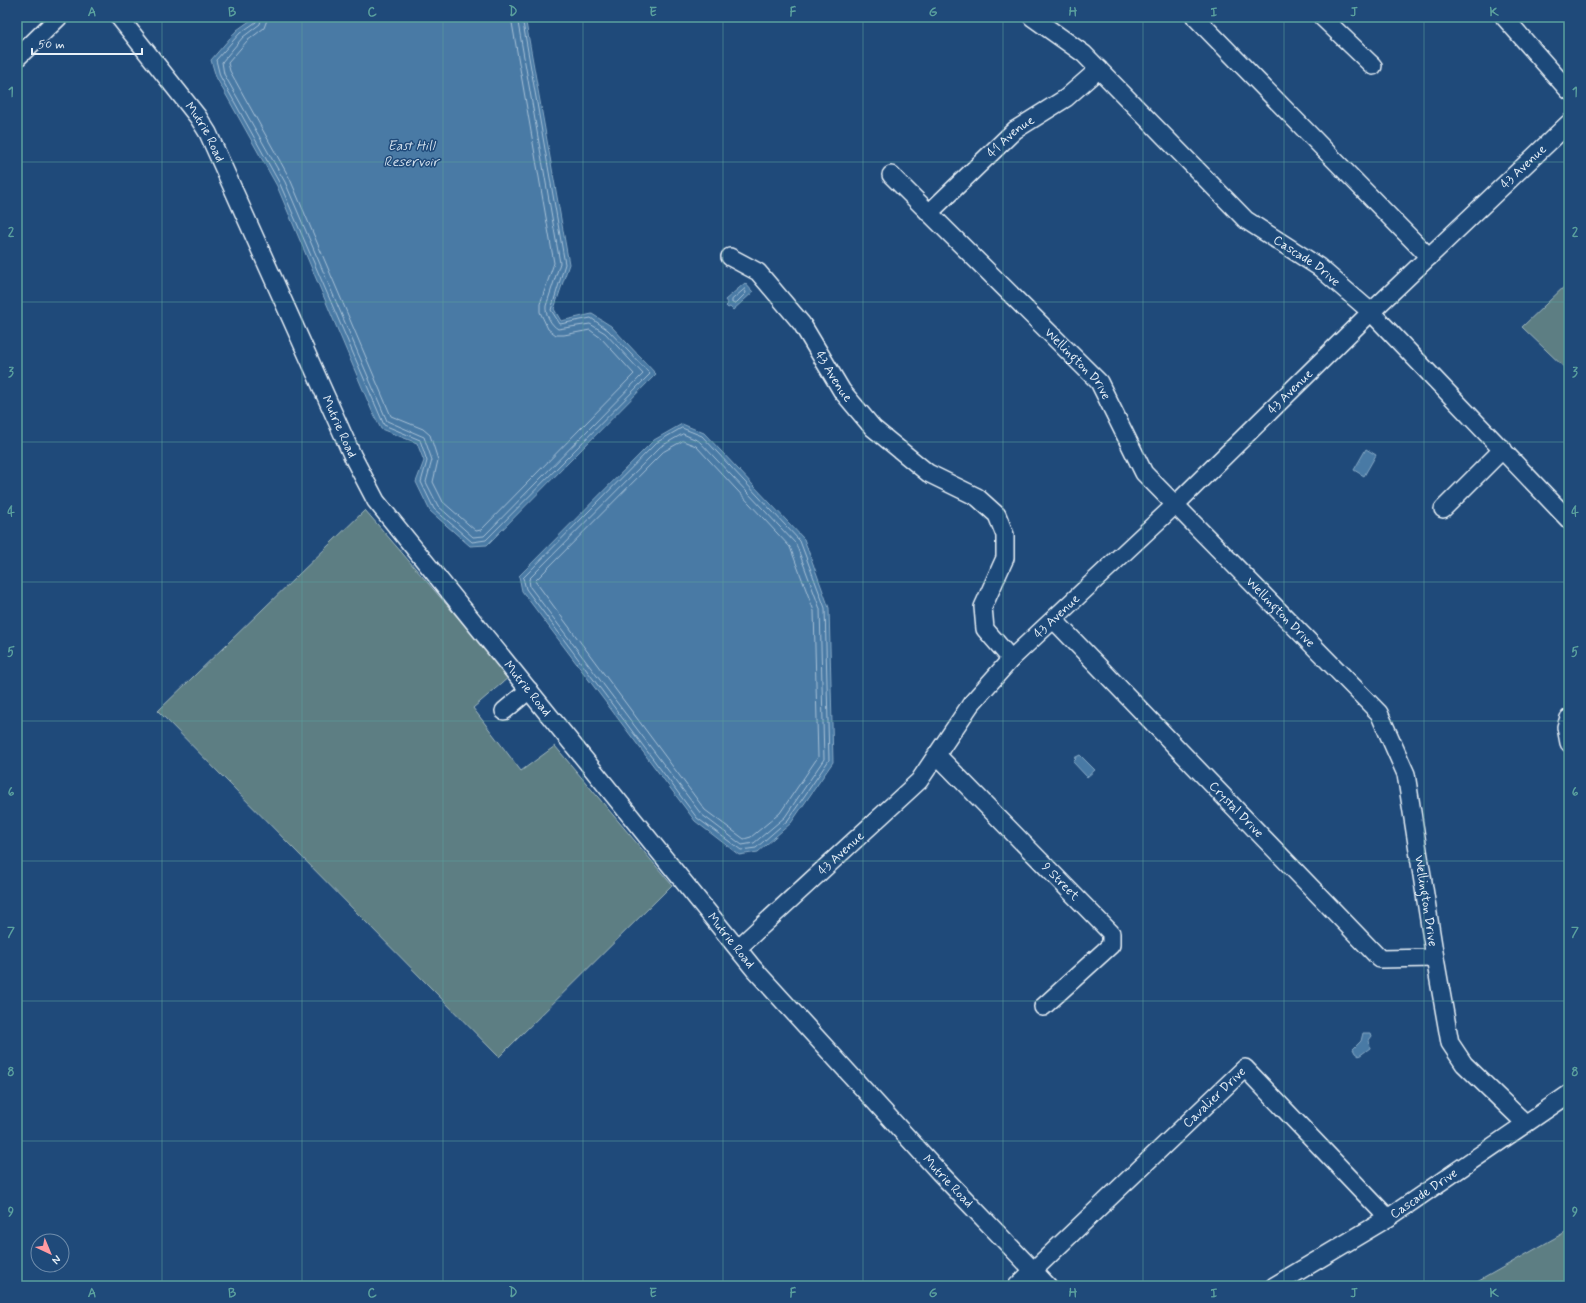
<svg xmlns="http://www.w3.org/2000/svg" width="1586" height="1303" font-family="Mynerve,sans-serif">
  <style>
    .green { fill: #5d7e83; stroke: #a2b8be }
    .water { fill: #487aa5; stroke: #88aac6 }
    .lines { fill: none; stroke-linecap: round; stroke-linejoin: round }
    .shore { stroke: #a8c1d7; stroke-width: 1 }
    .minor-casing { stroke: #e8f1f8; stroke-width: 20 }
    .minor { stroke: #1f4a7a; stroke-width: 17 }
    .grid { fill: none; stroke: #5ba19e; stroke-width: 1; stroke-opacity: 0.55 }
    .labels { text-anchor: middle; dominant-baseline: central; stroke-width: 3; stroke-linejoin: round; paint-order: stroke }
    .street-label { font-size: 13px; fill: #e8f1f8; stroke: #1f4a7a }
    .water-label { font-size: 14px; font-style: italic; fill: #d0dfec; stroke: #1f4a7a }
    .neatline { fill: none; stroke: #5ba19e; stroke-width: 1.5 }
    .grid-label { font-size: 13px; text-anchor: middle; font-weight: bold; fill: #5ba19e }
  </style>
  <rect width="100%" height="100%" fill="#1f4a7a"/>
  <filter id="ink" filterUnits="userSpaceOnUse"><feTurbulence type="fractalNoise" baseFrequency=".025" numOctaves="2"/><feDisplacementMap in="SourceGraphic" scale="8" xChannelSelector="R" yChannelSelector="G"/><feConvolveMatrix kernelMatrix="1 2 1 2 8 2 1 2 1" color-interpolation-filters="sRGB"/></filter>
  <g filter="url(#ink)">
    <g class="green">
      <polygon points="1569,282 1569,372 1522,327"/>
      <polygon points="365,510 509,677 473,708 521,771 555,746 672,885 499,1057 158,711"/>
      <polygon points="1569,1230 1569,1286 1470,1286"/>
    </g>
    <g class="water">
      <polygon points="255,17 525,17 569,264 554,309 561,321 592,314 611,326 656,374 487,545 470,546 430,511 416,482 424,461 417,443 381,429 372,411 277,186 216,77 211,60 237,30"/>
      <polygon points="745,283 753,292 733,310 730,307 728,308 726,306 728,304 725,300"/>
      <polygon points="682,424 704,433 804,539 829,608 833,762 791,823 758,852 739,855 695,821 522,591 519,576 654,440"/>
      <polygon points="1366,449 1376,455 1364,476 1354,470"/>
      <polygon points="1080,755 1095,770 1087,777 1073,762 1076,759 1074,758"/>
      <polygon points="1363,1033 1371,1033 1372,1036 1369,1040 1370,1048 1359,1056 1355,1053 1353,1049 1361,1041"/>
    </g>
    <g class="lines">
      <g class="shore">
        <polyline points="257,17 256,22 240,33 216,60 220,76 280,184 384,425 420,440 427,461 421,482 434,509 472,542 486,540 650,374 608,330 591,318 560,324 551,310 565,264 522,17"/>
        <path d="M262,17L260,24L243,37L222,62L224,74L285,182L387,421L424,437L432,460L426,482L438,506L473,537L484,536L643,374L605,333L590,324L558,329C551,325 545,314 546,306L560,263L517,17"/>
        <polyline points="268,17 264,28 247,41 228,63 230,71 290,179 391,416 423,429 430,435 438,460 433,482 443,502 476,531 481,530 634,374 601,338 590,330 564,335 556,335 548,329 540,312 540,304 554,263 511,17"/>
        <polygon points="745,289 746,293 735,304 732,303 732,300"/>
        <polygon points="682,428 702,436 800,541 825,608 829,760 788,820 756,848 741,850 697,818 526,589 523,578 656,443"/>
        <polygon points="683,434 699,441 796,544 820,609 824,759 785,817 754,843 742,845 701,814 530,587 529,579 660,447"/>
        <polygon points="683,441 696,446 790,547 814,611 818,757 780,813 751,837 744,839 705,810 535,581 663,452"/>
      </g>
      <defs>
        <g id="minor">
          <path id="s1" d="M119,17L198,117L208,133L353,457L376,501L754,969L939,1172L1048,1286"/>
          <path id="s2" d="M1032,17L1084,54L1246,220L1319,267L1371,312L1569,520"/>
          <polyline points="1195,17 1429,257"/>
          <polyline points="1322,17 1373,66"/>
          <polyline points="1504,17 1569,91"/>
          <polyline points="17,58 59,17"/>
          <path id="s3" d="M891,175L1099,382L1144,473L1379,713L1406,774L1435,958L1450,1043L1464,1064L1525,1123"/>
          <path id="s4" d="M929,213L1015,130L1066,98L1099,69"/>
          <path id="s5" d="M730,257L758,272L802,324L842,391L873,428L928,473L977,497L997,515L1005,535V558L983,607L985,629L1011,659"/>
          <polyline points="1443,509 1503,449"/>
          <path id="s6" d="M1054,620L1380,959L1435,958"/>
          <polyline points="504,711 529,690"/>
          <polyline points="1569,718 1566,727 1569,743"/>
          <path id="s7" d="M937,755L1111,933V945L1043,1007"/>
          <path id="s8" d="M738,948L919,781L971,704L1011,659L1174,506L1371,312L1569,123"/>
          <path id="s9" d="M1017,1286L1245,1068L1388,1218"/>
          <path id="s10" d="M1274,1286L1388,1218L1569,1094"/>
        </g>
      </defs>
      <use href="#minor" class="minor-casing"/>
      <use href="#minor" class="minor"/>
    </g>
  </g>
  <path class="grid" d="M162,17V1286M302,17V1286M443,17V1286M583,17V1286M723,17V1286M863,17V1286M1003,17V1286M1143,17V1286M1284,17V1286M1424,17V1286M17,162H1569M17,302H1569M17,442H1569M17,582H1569M17,721H1569M17,861H1569M17,1001H1569M17,1141H1569"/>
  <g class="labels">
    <g class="street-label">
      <text stroke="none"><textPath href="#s1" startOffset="144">Mutrie Road</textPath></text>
      <text stroke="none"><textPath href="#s4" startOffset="112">41 Avenue</textPath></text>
      <text stroke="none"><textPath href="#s8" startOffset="1110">43 Avenue</textPath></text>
      <text stroke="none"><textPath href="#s2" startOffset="369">Cascade Drive</textPath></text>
      <text stroke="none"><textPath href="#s3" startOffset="266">Wellington Drive</textPath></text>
      <text stroke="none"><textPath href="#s5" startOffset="161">43 Avenue</textPath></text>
      <text stroke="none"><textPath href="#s8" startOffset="786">43 Avenue</textPath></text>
      <text stroke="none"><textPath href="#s1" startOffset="468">Mutrie Road</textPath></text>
      <text stroke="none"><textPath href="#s3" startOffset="590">Wellington Drive</textPath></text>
      <text stroke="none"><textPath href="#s8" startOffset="462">43 Avenue</textPath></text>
      <text stroke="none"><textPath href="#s1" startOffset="792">Mutrie Road</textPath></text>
      <text stroke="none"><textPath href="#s6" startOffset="263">Crystal Drive</textPath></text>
      <text stroke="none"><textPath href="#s8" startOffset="140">43 Avenue</textPath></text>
      <text stroke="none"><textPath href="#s7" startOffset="177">9 Street</textPath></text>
      <text stroke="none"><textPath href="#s3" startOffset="926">Wellington Drive</textPath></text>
      <text stroke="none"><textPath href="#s1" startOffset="1116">Mutrie Road</textPath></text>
      <text stroke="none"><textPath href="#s9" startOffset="273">Cavalier Drive</textPath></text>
      <text stroke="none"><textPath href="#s1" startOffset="1440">Mutrie Road</textPath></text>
      <text stroke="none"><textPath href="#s10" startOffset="176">Cascade Drive</textPath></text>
    </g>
    <g class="water-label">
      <text x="411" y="146">East Hill<tspan x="411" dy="16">Reservoir</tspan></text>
    </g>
  </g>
  <rect width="1586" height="1303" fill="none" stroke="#1f4a7a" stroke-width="44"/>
  <g transform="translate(50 1253) rotate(136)"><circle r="19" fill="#1f4a7a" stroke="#6f8dac"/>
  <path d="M0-3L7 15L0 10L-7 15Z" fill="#ff9aa2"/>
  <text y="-6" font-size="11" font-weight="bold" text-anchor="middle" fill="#e8f1f8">N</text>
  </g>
  <path d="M32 48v6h110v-6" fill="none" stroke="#e8f1f8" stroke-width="2"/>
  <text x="38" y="48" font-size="12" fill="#e8f1f8" stroke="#1f4a7a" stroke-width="3" paint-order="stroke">50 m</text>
  <rect x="22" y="22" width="1542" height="1259" class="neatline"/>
  <g class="grid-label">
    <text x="92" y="16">A</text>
    <text x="232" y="16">B</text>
    <text x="372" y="16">C</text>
    <text x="513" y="16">D</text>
    <text x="653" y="16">E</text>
    <text x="793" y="16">F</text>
    <text x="933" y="16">G</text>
    <text x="1073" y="16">H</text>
    <text x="1214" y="16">I</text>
    <text x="1354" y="16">J</text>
    <text x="1494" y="16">K</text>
    <text x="11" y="96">1</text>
    <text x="1575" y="96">1</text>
    <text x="11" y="236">2</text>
    <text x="1575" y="236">2</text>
    <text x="11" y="376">3</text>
    <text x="1575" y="376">3</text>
    <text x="11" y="516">4</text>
    <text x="1575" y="516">4</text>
    <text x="11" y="656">5</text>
    <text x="1575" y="656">5</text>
    <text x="11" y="796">6</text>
    <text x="1575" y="796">6</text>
    <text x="11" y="936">7</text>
    <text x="1575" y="936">7</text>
    <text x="11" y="1076">8</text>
    <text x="1575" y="1076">8</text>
    <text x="11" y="1216">9</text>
    <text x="1575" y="1216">9</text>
    <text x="92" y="1297">A</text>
    <text x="232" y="1297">B</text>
    <text x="372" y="1297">C</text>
    <text x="513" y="1297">D</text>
    <text x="653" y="1297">E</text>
    <text x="793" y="1297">F</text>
    <text x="933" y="1297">G</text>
    <text x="1073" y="1297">H</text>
    <text x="1214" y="1297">I</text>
    <text x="1354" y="1297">J</text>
    <text x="1494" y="1297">K</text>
  </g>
</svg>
